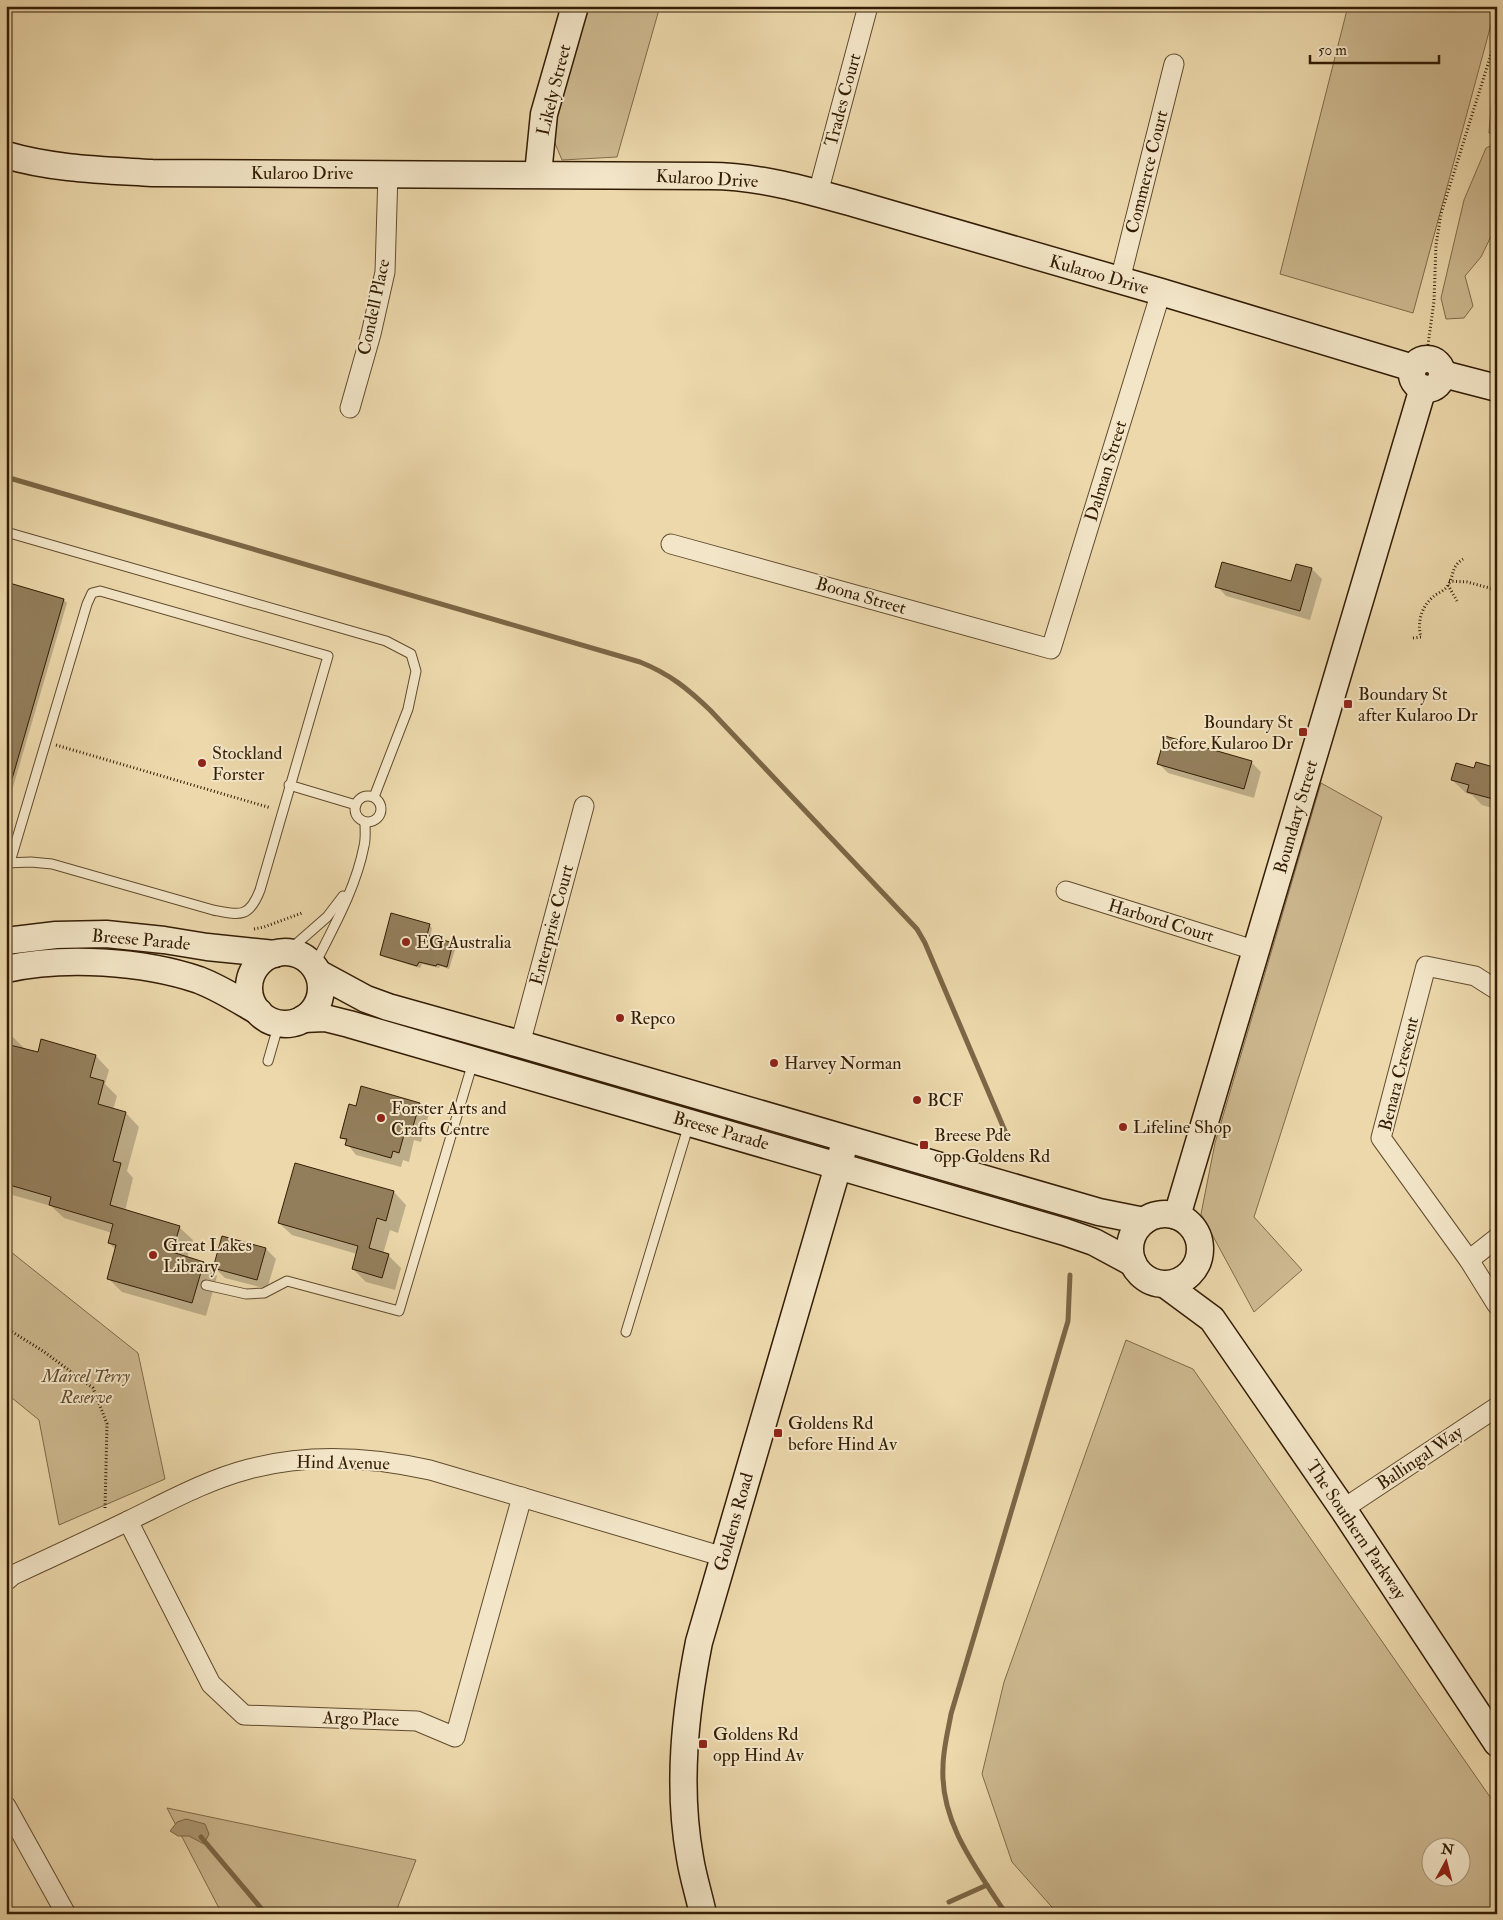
<svg xmlns="http://www.w3.org/2000/svg" width="1503" height="1920" font-family="'IM FELL Double Pica',serif">
  <style>
    .green { fill: #cdb88f; stroke: #806a4a; fill-rule: evenodd }
    .water { fill: #ad9872; stroke: #7c6646 }
    .shadow { fill: #0003 }
    .lines { fill: none; stroke-linecap: round; stroke-linejoin: round }
    .stream { stroke: #7c6646; stroke-width: 5 }
    .building { fill: #937e5b; stroke: #331c04 }
    .lane-casing { stroke: #614b2e; stroke-width: 11 }
    .street-casing { stroke: #614b2e; stroke-width: 21 }
    .secondary-casing { stroke: #331c04; stroke-width: 29 }
    .path { stroke: #331c04; stroke-width: 3; stroke-dasharray: 1 2.5; stroke-linecap: butt }
    .lane { stroke: #f3e6c8; stroke-width: 9 }
    .street { stroke: #f3e6c8; stroke-width: 19 }
    .secondary { stroke: #f3e6c8; stroke-width: 26 }
    .poi-dot { fill: #8f2418; stroke: #f3e6c8; stroke-width: 2 }
    .labels { text-anchor: middle; dominant-baseline: central; stroke-width: 4; stroke-linejoin: round; paint-order: stroke }
    .street-label { font-size: 18px; fill: #331c04; stroke: #f3e6c8 }
    .poi-label { font-size: 18px; fill: #331c04; stroke: #f3e6c8; text-anchor: start }
    .park-label { font-size: 18px; font-style: italic; fill: #614b2e; stroke: #f3e6c8 }
  </style>
  <rect width="100%" height="100%" fill="#ecd8ab"/>
  <filter id="stains"><feTurbulence type="fractalNoise" baseFrequency=".004" numOctaves="4"/><feColorMatrix values="0 0 0 0 .2 0 0 0 0 .09 0 0 0 0 .02 0 0 0 .5 -.17"/></filter>
  <radialGradient id="worn" r=".72"><stop offset=".6" stop-color="#630" stop-opacity="0"/><stop offset="1" stop-color="#630" stop-opacity=".3"/></radialGradient>
  <g class="green">
    <polygon points="584,6 660,6 617,157 562,160 554,141 559,99"/>
    <polygon points="1348,6 1496,6 1413,313 1280,274"/>
    <polygon points="1497,57 1497,134 1489,133 1494,67"/>
    <polygon points="1497,143 1497,224 1481,257 1465,276 1473,306 1464,318 1446,319 1441,298 1464,200 1486,148"/>
    <polygon points="1321,783 1382,817 1254,1217 1302,1270 1254,1312 1201,1214 1215,1143"/>
    <polygon points="6,1248 138,1353 165,1479 59,1525 39,1420 6,1393"/>
    <path d="M1126,1340L1193,1369L1497,1807V1914H1058L1012,1862L982,1774L1004,1682ZM1430,1848H1460V1878H1430Z"/>
    <polygon points="167,1808 416,1860 395,1914 222,1914"/>
  </g>
  <polygon class="water" points="186,1819 205,1824 209,1834 204,1844 189,1836 178,1836 170,1831 177,1822"/>
  <g class="shadow">
    <polygon points="1297,565 1312,569 1322,579 1310,620 1226,596 1217,586 1292,583"/>
    <polygon points="6,583 64,600 67,603 6,811"/>
    <polygon points="1251,762 1261,772 1254,798 1168,773 1158,763"/>
    <polygon points="1497,769 1497,813 1492,808 1482,805 1472,795 1466,793 1452,780 1475,770"/>
    <polygon points="429,925 432,928 430,937 453,944 456,947 449,969 440,966 439,968 422,964 420,968 384,957 382,955"/>
    <polygon points="6,1034 11,1035 25,1049 39,1053 42,1041 96,1056 109,1070 105,1084 117,1096 113,1110 126,1113 139,1127 127,1171 133,1178 125,1211 179,1227 193,1240 187,1258 204,1263 217,1276 206,1316 122,1292 108,1278 116,1250 109,1243 112,1233 64,1218 51,1206 9,1194 6,1191 6,1139 8,1131 6,1132"/>
    <polygon points="419,1104 429,1114 421,1142 414,1140 409,1162 403,1160 401,1167 356,1155 342,1137 357,1107"/>
    <polygon points="296,1165 394,1192 406,1205 398,1233 390,1230 383,1254 388,1255 401,1268 395,1290 366,1282 353,1269 357,1254 292,1235 279,1223"/>
    <polygon points="223,1237 266,1249 276,1259 267,1289 225,1278 215,1268"/>
  </g>
  <g class="lines">
    <g class="stream">
      <path d="M6,477L640,662C670,674 688,689 710,710L917,929L925,943L1008,1138"/>
      <polyline points="201,1837 266,1914"/>
      <polyline points="949,1902 987,1885"/>
      <path d="M1006,1914C977,1869 940,1823 943,1767C943,1750 948,1731 951,1714L1068,1321L1070,1275"/>
    </g>
  </g>
  <g class="building">
    <polygon points="1222,562 1291,581 1296,564 1312,568 1300,611 1215,587"/>
    <polygon points="6,582 64,599 10,786 6,786"/>
    <polygon points="1165,736 1252,761 1244,789 1157,764"/>
    <polygon points="1476,762 1497,768 1497,800 1467,792 1469,785 1451,780 1456,763 1474,768"/>
    <polygon points="391,913 430,924 427,935 453,943 447,967 437,964 436,966 419,962 417,966 380,955"/>
    <polygon points="41,1039 96,1055 90,1077 104,1081 98,1104 126,1112 113,1161 121,1163 110,1205 180,1226 172,1252 204,1262 192,1303 107,1279 116,1245 108,1243 113,1224 49,1205 51,1197 6,1184 6,1134 10,1120 6,1120 6,1044 38,1052"/>
    <polygon points="361,1086 420,1103 411,1133 405,1131 399,1153 393,1151 391,1158 345,1145 347,1139 340,1138 349,1104 356,1106"/>
    <polygon points="295,1163 394,1191 386,1221 377,1218 369,1248 389,1254 382,1278 352,1269 358,1246 278,1223"/>
    <polygon points="222,1236 266,1248 257,1280 213,1268"/>
  </g>
  <g class="lines">
    <defs>
      <g id="lane">
        <polyline points="6,532 386,641 411,654 416,671 408,709 374,797"/>
        <polyline points="289,785 356,805"/>
        <circle cx="368" cy="809" r="13"/>
        <path d="M6,863L31,862L52,864L213,910C239,915 249,919 260,890L328,656L100,591L92,593L87,604L10,862"/>
        <polyline points="286,953 327,917 343,896"/>
        <path d="M314,966C333,928 356,888 364,846C366,838 365,830 365,823"/>
        <polyline points="268,1061 279,1023"/>
        <polyline points="206,1285 246,1294 264,1293 287,1281 399,1311 473,1062"/>
        <polyline points="626,1332 689,1124"/>
      </g>
      <g id="street">
        <polyline points="818,193 868,6"/>
        <polyline points="1120,280 1174,64"/>
        <polyline points="350,408 371,334 385,272 388,173"/>
        <polyline points="671,544 1051,649 1161,292"/>
        <polyline points="1066,891 1257,951"/>
        <polyline points="1497,990 1475,976 1426,966 1381,1138 1469,1260 1497,1305"/>
        <polyline points="520,1044 584,806"/>
        <polyline points="1469,1260 1497,1238"/>
        <polyline points="1343,1509 1497,1407"/>
        <polyline points="128,1521 211,1684 244,1715 417,1721 455,1737 522,1497"/>
        <path d="M6,1581L13,1575C52,1557 91,1539 130,1520C169,1501 207,1480 249,1469C308,1453 372,1457 430,1470L724,1557"/>
        <polyline points="6,1806 66,1914"/>
      </g>
      <g id="secondary">
        <path d="M6,155C53,169 103,170 152,173L710,176C758,176 807,190 853,203L1161,292L1413,368"/>
        <polyline points="538,174 544,114 575,6"/>
        <circle cx="1427" cy="374" r="15"/>
        <polyline points="1443,374 1497,388"/>
        <polyline points="6,941 56,935 106,934 164,940 207,947 275,954"/>
        <circle cx="285" cy="988" r="36"/>
        <path d="M6,969C64,956 143,961 199,980C220,988 240,1001 259,1012"/>
        <polyline points="318,973 366,999 388,1007 520,1044 1099,1212 1144,1221"/>
        <polyline points="303,1019 325,1018 349,1024 1065,1232 1094,1242 1133,1263"/>
        <circle cx="1165" cy="1249" r="35"/>
        <polyline points="1177,1216 1423,388"/>
        <polyline points="1166,1285 1212,1319 1343,1509 1497,1743"/>
        <path d="M703,1914C699,1895 693,1877 690,1858C677,1786 685,1713 699,1642L843,1149"/>
      </g>
    </defs>
    <use href="#lane" class="lane-casing"/>
    <use href="#street" class="street-casing"/>
    <use href="#secondary" class="secondary-casing"/>
    <g class="path">
      <polyline points="1427,352 1434,301 1436,245 1441,214 1497,35"/>
      <polyline points="1449,581 1467,582 1497,590"/>
      <polyline points="1448,585 1457,601"/>
      <path d="M1413,638L1421,637C1417,623 1421,607 1433,597C1437,593 1445,591 1448,585C1455,574 1450,568 1463,559"/>
      <polyline points="56,745 271,808"/>
      <polyline points="254,929 264,927 302,913"/>
      <polyline points="6,1328 43,1351 93,1388 107,1424 105,1510"/>
    </g>
    <use href="#lane" class="lane"/>
    <use href="#street" class="street"/>
    <use href="#secondary" class="secondary"/>
  </g>
  <g class="poi-dot">
    <rect x="1343" y="699" width="10" height="10" rx="2.5"/>
    <rect x="1298" y="727" width="10" height="10" rx="2.5"/>
    <circle cx="202" cy="763" r="5"/>
    <circle cx="406" cy="942" r="5"/>
    <circle cx="620" cy="1018" r="5"/>
    <circle cx="774" cy="1063" r="5"/>
    <circle cx="917" cy="1100" r="5"/>
    <circle cx="381" cy="1118" r="5"/>
    <circle cx="1123" cy="1127" r="5"/>
    <rect x="919" y="1140" width="10" height="10" rx="2.5"/>
    <circle cx="153" cy="1255" r="5"/>
    <rect x="773" y="1428" width="10" height="10" rx="2.5"/>
    <rect x="698" y="1739" width="10" height="10" rx="2.5"/>
  </g>
  <g class="labels">
    <g class="street-label">
      <text transform="translate(554 90) rotate(-76)">Likely Street</text>
      <text transform="translate(843 100) rotate(-75)">Trades Court</text>
      <text transform="translate(1147 172) rotate(-76)">Commerce Court</text>
      <text x="302" y="173">Kularoo Drive</text>
      <text transform="translate(707 179) rotate(3)">Kularoo Drive</text>
      <text transform="translate(1099 275) rotate(16)">Kularoo Drive</text>
      <text transform="translate(374 307) rotate(-78)">Condell Place</text>
      <text transform="translate(1106 471) rotate(-73)">Dalman Street</text>
      <text transform="translate(861 596) rotate(16)">Boona Street</text>
      <text transform="translate(1296 817) rotate(-74)">Boundary Street</text>
      <text transform="translate(1161 921) rotate(17)">Harbord Court</text>
      <text transform="translate(552 925) rotate(-75)">Enterprise Court</text>
      <text transform="translate(141 940) rotate(5)">Breese Parade</text>
      <text transform="translate(1399 1074) rotate(-76)">Benara Crescent</text>
      <text transform="translate(721 1131) rotate(16)">Breese Parade</text>
      <text transform="translate(1420 1458) rotate(-34)">Ballingal Way</text>
      <text transform="translate(343 1463) rotate(1)">Hind Avenue</text>
      <text transform="translate(734 1522) rotate(-74)">Goldens Road</text>
      <text transform="translate(1356 1530) rotate(56)">The Southern Parkway</text>
      <text transform="translate(361 1719) rotate(2)">Argo Place</text>
    </g>
    <g class="poi-label">
      <text x="1358" y="694">Boundary St<tspan x="1358" dy="21">after Kularoo Dr</tspan></text>
      <text x="1293" y="722" text-anchor="end">Boundary St<tspan x="1293" dy="21">before Kularoo Dr</tspan></text>
      <text x="212" y="753">Stockland<tspan x="212" dy="21">Forster</tspan></text>
      <text x="416" y="942">EG Australia</text>
      <text x="630" y="1018">Repco</text>
      <text x="784" y="1063">Harvey Norman</text>
      <text x="927" y="1100">BCF</text>
      <text x="391" y="1108">Forster Arts and<tspan x="391" dy="21">Crafts Centre</tspan></text>
      <text x="1133" y="1127">Lifeline Shop</text>
      <text x="934" y="1135">Breese Pde<tspan x="934" dy="21">opp Goldens Rd</tspan></text>
      <text x="163" y="1245">Great Lakes<tspan x="163" dy="21">Library</tspan></text>
      <text x="788" y="1423">Goldens Rd<tspan x="788" dy="21">before Hind Av</tspan></text>
      <text x="713" y="1734">Goldens Rd<tspan x="713" dy="21">opp Hind Av</tspan></text>
    </g>
    <g class="park-label">
      <text x="86" y="1376">Marcel Terry<tspan x="86" dy="21">Reserve</tspan></text>
    </g>
  </g>
  <rect width="1503" height="1920" fill="none" stroke="#ecd8ab" stroke-width="25"/>
  <rect x="8" y="8" width="1488" height="1905" fill="none" stroke="#331c04" stroke-width="2.5"/>
  <rect x="12" y="12" width="1478" height="1895" fill="none" stroke="#331c04"/>
  <g transform="translate(1446 1862) rotate(7)"><circle r="24" fill="#f3e6c8" stroke="#a6957a"/>
  <path d="M0-4L9 19L0 12L-9 19Z" fill="#8f2418"/>
  <text y="-8" font-size="14" font-weight="bold" text-anchor="middle" fill="#331c04">N</text>
  </g>
  <path d="M1310 55v8h129v-8" fill="none" stroke="#331c04" stroke-width="2.5"/>
  <text x="1318" y="55" font-size="15" fill="#331c04" stroke="#f3e6c8" stroke-width="4" paint-order="stroke">50 m</text>
  <rect width="100%" height="100%" filter="url(#stains)"/>
  <rect width="100%" height="100%" fill="url(#worn)"/>
</svg>
